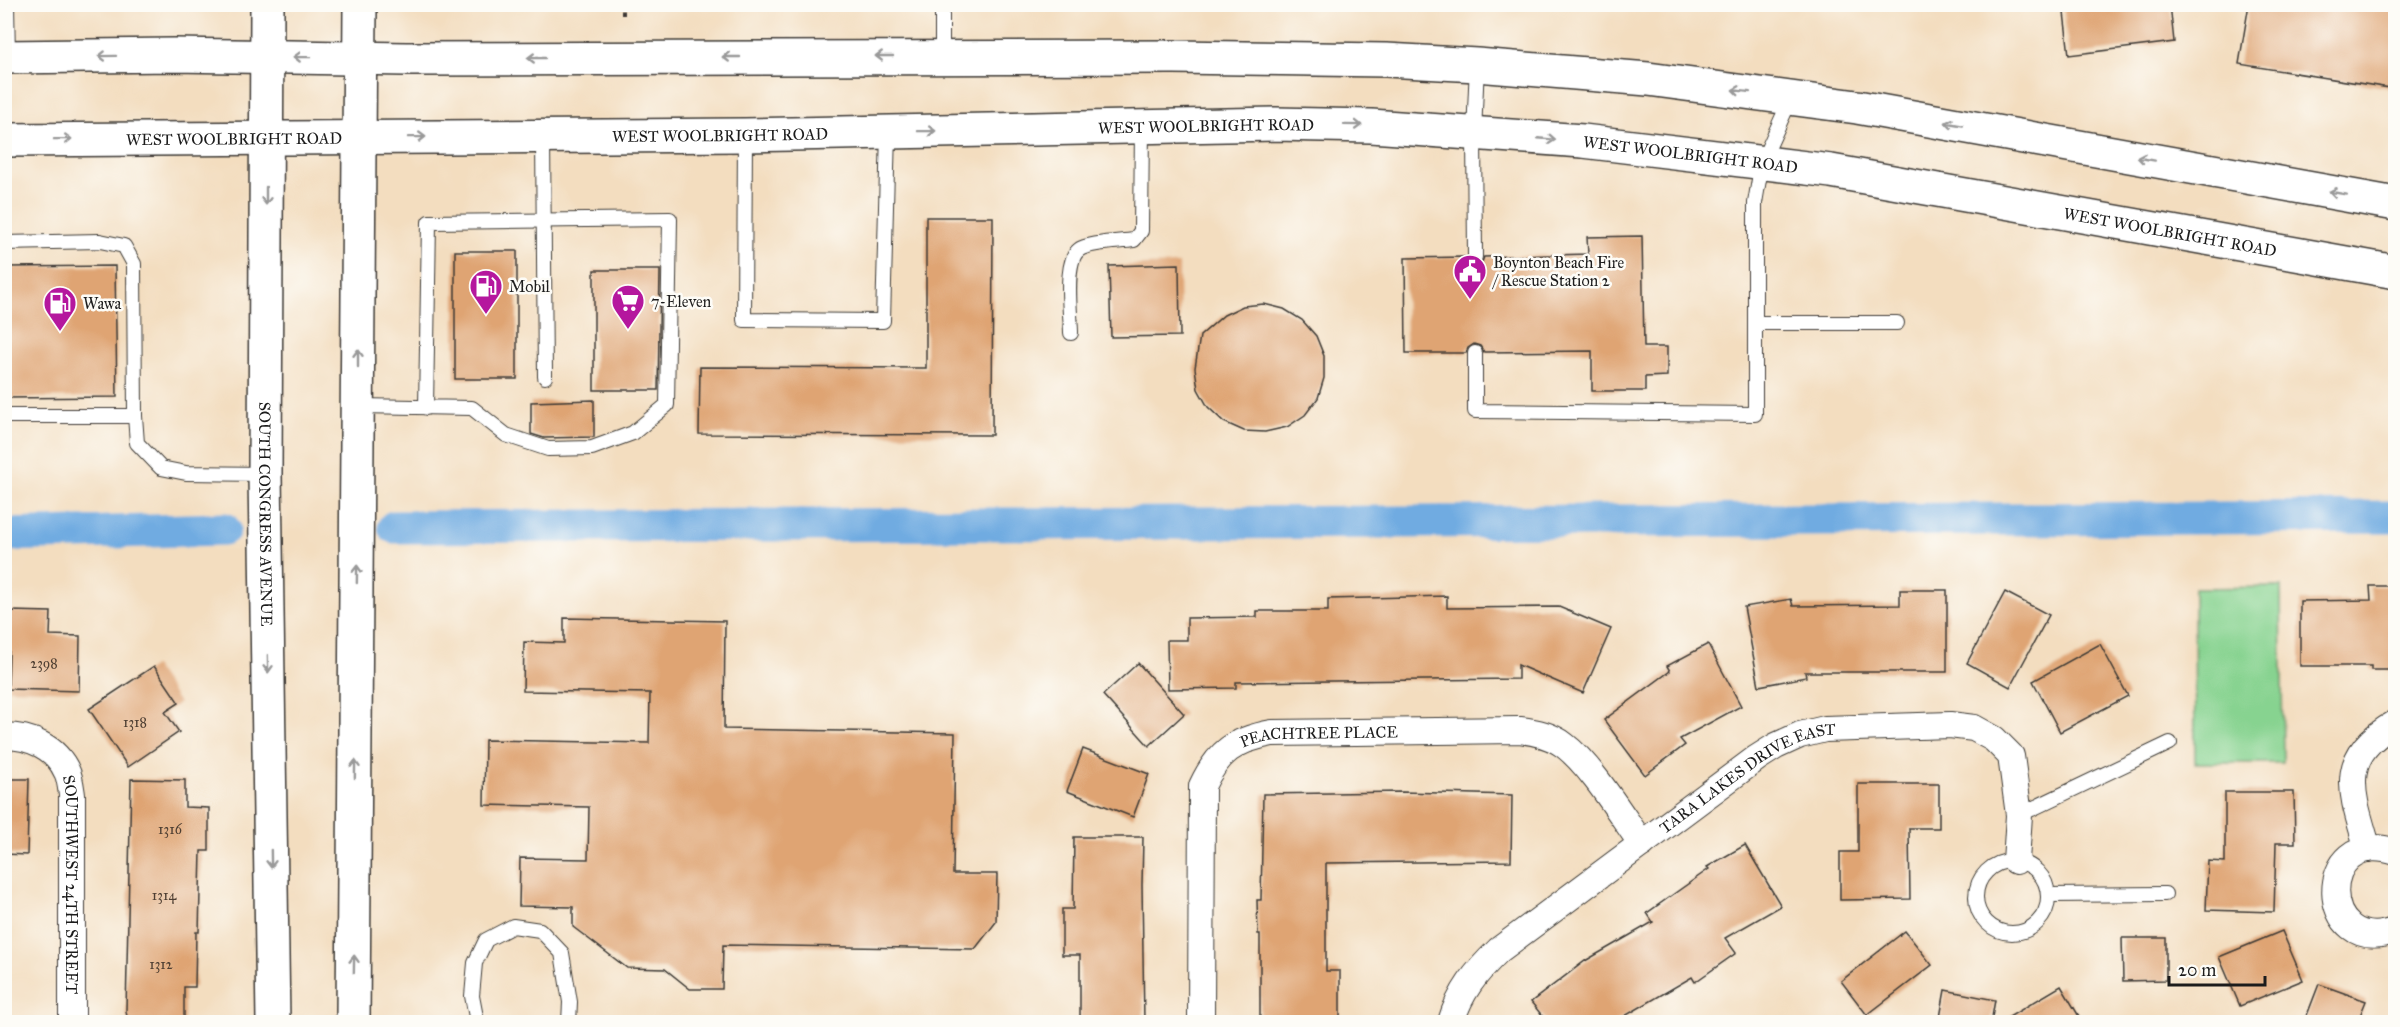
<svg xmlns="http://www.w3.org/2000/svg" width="2400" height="1027" font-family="'IM FELL Great Primer',serif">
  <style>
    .green { fill: #87d390; stroke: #527856; stroke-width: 1.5 }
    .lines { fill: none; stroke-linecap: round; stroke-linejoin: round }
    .canal { stroke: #70abe1; stroke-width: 33 }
    .building { fill: #dfa473 }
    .service-casing { stroke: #3c3934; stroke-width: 16 }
    .minor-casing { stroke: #3c3934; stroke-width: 28 }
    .secondary-casing { stroke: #3c3934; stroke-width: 36 }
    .path { stroke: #3c3934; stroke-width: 4; stroke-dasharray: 4.5 4.5; stroke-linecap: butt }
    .service { stroke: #fff; stroke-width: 14 }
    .minor { stroke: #fff; stroke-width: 26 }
    .secondary { stroke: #fff; stroke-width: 33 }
    .oneway { stroke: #999 }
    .labels { text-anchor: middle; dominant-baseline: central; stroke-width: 5; stroke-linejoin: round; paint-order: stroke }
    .number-label { font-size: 14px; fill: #4d3e32 }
    .street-label { font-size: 16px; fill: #1c1c1c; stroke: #fdfcf7 }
    .poi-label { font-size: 16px; fill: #1c1c1c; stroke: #fdfcf7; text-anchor: start }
  </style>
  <rect width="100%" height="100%" fill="#fdfcf7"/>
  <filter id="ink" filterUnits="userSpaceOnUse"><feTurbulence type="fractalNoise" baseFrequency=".0167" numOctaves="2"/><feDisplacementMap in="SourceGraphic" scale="12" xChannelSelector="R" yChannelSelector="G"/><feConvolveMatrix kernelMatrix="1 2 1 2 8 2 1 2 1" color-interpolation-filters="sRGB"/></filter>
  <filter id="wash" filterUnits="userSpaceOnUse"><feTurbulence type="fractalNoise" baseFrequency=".008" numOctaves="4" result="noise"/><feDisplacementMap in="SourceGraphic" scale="24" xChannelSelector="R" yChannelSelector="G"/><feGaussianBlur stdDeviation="1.35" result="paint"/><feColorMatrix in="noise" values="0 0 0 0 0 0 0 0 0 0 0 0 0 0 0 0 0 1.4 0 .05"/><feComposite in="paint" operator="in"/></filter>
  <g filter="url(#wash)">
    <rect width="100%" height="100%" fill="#f3ddbf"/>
    <polygon class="green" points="2281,587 2283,763 2195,763 2194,588"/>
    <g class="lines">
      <g class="canal">
        <polyline points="394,527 2396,517"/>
        <polyline points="4,535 224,529"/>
      </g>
    </g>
    <g id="blocks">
      <g class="building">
        <polygon points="2063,4 2170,4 2174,42 2069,55"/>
        <polygon points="2249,4 2396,4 2396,89 2239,64"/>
        <polygon points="926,217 993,217 992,435 699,434 700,367 926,368"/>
        <polygon points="1642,236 1644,347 1667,347 1667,376 1645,377 1645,391 1592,391 1592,351 1484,352 1480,346 1474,344 1468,348 1466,353 1406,353 1405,258 1466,257 1470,264 1476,266 1482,262 1484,257 1588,254 1587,237"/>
        <rect x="455" y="251" width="62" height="128"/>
        <polygon points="1179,264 1180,336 1111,337 1109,266"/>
        <polygon points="115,266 117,397 4,398 4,267"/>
        <polygon points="594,270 660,270 658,390 594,390"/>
        <polygon points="1264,304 1284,309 1302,320 1316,336 1324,356 1324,378 1318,398 1305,415 1287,427 1265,432 1244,431 1224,422 1208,407 1198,389 1195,368 1200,336 1224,315 1243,306"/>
        <polygon points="594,400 594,437 544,438 531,434 531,402"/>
        <polygon points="2370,586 2396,586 2396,670 2371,670 2371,666 2300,666 2300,601 2371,600"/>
        <polygon points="1900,590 1947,590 1947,672 1805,672 1806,677 1759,686 1744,607 1791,599 1793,606 1900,605"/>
        <polygon points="2005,592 2049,615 2010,687 1967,663"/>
        <polygon points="1447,596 1447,608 1559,607 1611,629 1583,693 1518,665 1518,679 1236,682 1236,688 1168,689 1167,640 1187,640 1187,618 1257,617 1257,611 1328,611 1328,599"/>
        <polygon points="10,611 51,612 50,635 80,636 79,691 8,689"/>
        <polygon points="564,618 725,621 724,729 955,733 953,874 997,874 996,922 975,949 723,945 722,989 690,989 665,969 627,968 573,927 573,907 519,906 520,858 588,859 589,807 484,805 485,740 649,743 650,693 523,691 524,642 564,643"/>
        <polygon points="1708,644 1741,706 1680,739 1685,745 1645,775 1604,720 1670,671 1667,666"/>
        <polygon points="2100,644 2128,696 2060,732 2033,681"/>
        <polygon points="1138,663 1184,714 1149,746 1103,695"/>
        <polygon points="154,666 179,703 165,712 179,732 128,767 89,709"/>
        <polygon points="1083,749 1149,774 1133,817 1067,791"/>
        <polygon points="4,779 29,779 27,855 4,854"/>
        <polygon points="131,779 185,780 185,807 209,808 209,851 201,851 199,932 196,932 195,987 184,987 184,1023 128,1023 126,1011"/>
        <polygon points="1858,784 1939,784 1939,828 1909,828 1910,899 1840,900 1840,852 1858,852"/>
        <polygon points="1402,792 1512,795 1511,861 1326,863 1326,971 1340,971 1340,1019 1260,1019 1260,934 1258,934 1257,900 1261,900 1263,794"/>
        <polygon points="2225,792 2294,792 2295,843 2276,843 2274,912 2206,910 2208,861 2225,862"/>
        <polygon points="1074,837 1143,837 1142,885 1144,1023 1080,1023 1080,955 1062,955 1062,909 1073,909"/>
        <polygon points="1745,845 1781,906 1725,938 1736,953 1695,982 1692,977 1613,1023 1548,1023 1531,1002 1585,961 1653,922 1647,913 1709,869 1707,867"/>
        <polygon points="1905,931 1932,965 1867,1015 1841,981"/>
        <polygon points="2282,931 2303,980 2240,1006 2219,957"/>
        <polygon points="2122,938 2166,938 2166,980 2123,981"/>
        <polygon points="2319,984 2366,1001 2357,1023 2304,1023"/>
        <polygon points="2061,986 2083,1023 1999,1023"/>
        <polygon points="1945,990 1995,1000 1991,1023 1939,1023"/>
      </g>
    </g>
  </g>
  <g filter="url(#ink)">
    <use href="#blocks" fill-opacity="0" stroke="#3c3934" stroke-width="1.5"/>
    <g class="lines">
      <defs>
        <g id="service">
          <polyline points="7,4 8,57"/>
          <polyline points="942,4 942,56"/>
          <polyline points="745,135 744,320 883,321 888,132"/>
          <polyline points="543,137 545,377"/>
          <polyline points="4,243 100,241 124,246 134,264 135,416"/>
          <polyline points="1475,257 1474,133 1477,65"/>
          <polyline points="1756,323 1897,323"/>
          <path d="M1071,333C1071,314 1062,256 1082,248C1095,242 1120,242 1134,240L1141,231L1142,126"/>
          <polyline points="1475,353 1475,411 1755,414 1755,203 1762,162 1791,98"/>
          <polyline points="359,406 472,408 506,435 548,449 592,448 633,433 667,405 670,219 429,222 426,408"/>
          <polyline points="4,416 135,416 137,443 161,468 186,473 265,474"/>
          <polyline points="2019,815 2170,743"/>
          <circle cx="2012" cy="897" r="36"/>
          <polyline points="2048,895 2165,894"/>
          <polyline points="477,1022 472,996 475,963 486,940 513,926 540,930 562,953 570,1002 569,1022"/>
        </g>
        <g id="minor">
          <path id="s1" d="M4,736C30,736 56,747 67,772C70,778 71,788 72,795V1022"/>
          <path d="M2368,849C2352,794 2335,757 2396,723"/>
          <path d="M2396,852C2313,824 2317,961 2396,930"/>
          <path id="s2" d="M1201,1022L1202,786C1218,752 1234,740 1272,733L1520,730C1536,732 1551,735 1564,745C1591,765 1621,815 1642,844"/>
          <path id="s3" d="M1451,1022C1460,992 1476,972 1499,950L1757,758L1776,746L1800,735L1825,729L1950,725L1974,728L1994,739L2011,756L2019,815L2016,861"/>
        </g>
        <g id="secondary">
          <path id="s4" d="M267,4L265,474L273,1022"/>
          <polyline points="4,57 174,55 406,59 1174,57 1386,60 1477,65 1648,79 1857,107 2396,204"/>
          <path id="s5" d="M4,140L745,135L1275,124L1371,126L1583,141L1831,171L2396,272"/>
          <polyline points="353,1022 360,4"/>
        </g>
      </defs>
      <use href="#service" class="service-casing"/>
      <use href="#minor" class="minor-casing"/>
      <use href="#secondary" class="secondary-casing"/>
      <polyline class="path" points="623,15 623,4"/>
      <use href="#service" class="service"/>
      <use href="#minor" class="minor"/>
      <use href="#secondary" class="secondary"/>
    </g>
    <defs><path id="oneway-shaft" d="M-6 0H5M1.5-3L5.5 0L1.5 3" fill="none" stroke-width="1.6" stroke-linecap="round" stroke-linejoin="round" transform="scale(1.5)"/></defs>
    <g class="oneway">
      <use href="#oneway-shaft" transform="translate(107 56) rotate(179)"/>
      <use href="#oneway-shaft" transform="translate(884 56) rotate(180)"/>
      <use href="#oneway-shaft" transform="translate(302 57) rotate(-179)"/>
      <use href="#oneway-shaft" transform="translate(731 57) rotate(180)"/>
      <use href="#oneway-shaft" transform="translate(536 58) rotate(180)"/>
      <use href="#oneway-shaft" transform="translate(1741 91) rotate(-173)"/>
      <use href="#oneway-shaft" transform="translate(1954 124) rotate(-170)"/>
      <use href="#oneway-shaft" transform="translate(1353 125) rotate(1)"/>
      <use href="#oneway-shaft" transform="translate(927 131) rotate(-1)"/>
      <use href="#oneway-shaft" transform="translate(417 137) rotate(-1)"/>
      <use href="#oneway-shaft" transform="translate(63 139) rotate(-1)"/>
      <use href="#oneway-shaft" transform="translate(1547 139) rotate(5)"/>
      <use href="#oneway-shaft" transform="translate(2146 159) rotate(-170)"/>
      <use href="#oneway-shaft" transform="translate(2338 193) rotate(-170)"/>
      <use href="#oneway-shaft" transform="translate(266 196) rotate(90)"/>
      <use href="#oneway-shaft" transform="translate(358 358) rotate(-90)"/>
      <use href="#oneway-shaft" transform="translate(357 574) rotate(-89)"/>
      <use href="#oneway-shaft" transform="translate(268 664) rotate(89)"/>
      <use href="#oneway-shaft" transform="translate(355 769) rotate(-89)"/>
      <use href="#oneway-shaft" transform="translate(271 859) rotate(89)"/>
      <use href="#oneway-shaft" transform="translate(354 964) rotate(-89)"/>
    </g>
  </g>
  <defs>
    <symbol id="civic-pin" viewBox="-11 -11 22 30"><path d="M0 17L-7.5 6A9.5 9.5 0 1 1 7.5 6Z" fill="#b5179e" stroke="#fdfcf7"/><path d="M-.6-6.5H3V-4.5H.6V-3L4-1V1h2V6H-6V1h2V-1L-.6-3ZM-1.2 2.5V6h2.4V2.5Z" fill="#fff"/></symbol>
    <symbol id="fuel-pin" viewBox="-11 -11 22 30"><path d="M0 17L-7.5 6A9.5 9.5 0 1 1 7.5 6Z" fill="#b5179e" stroke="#fdfcf7"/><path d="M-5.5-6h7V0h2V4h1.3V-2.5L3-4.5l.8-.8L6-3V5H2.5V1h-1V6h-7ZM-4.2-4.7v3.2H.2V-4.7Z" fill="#fff"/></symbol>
    <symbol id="supermarket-pin" viewBox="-11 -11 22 30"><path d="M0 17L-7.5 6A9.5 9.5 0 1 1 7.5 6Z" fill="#b5179e" stroke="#fdfcf7"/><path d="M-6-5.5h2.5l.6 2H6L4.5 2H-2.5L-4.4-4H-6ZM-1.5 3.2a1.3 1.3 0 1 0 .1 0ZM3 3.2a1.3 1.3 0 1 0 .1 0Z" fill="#fff"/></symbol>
  </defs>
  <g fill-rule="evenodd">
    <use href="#civic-pin" x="1451" y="252" width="38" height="52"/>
    <use href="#fuel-pin" x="467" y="267" width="38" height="52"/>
    <use href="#supermarket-pin" x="609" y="282" width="38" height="52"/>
    <use href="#fuel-pin" x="41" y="284" width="38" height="52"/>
  </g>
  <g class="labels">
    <g class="number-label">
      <text x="44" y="663">2398</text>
      <text x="135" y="722">1318</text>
      <text x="170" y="829">1316</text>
      <text x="164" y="895">1314</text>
      <text x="161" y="964">1312</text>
    </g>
    <g class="street-label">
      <text stroke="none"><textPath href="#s5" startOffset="1202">WEST WOOLBRIGHT ROAD</textPath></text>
      <text stroke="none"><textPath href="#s5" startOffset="716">WEST WOOLBRIGHT ROAD</textPath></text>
      <text stroke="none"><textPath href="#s5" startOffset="230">WEST WOOLBRIGHT ROAD</textPath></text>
      <text stroke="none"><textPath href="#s5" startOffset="1688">WEST WOOLBRIGHT ROAD</textPath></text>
      <text stroke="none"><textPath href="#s5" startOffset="2174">WEST WOOLBRIGHT ROAD</textPath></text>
      <text stroke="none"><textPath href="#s4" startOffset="510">SOUTH CONGRESS AVENUE</textPath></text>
      <text stroke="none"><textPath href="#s2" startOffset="375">PEACHTREE PLACE</textPath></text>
      <text stroke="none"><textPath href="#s3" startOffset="392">TARA LAKES DRIVE EAST</textPath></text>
      <text stroke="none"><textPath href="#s1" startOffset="190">SOUTHWEST 24TH STREET</textPath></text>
    </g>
    <g class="poi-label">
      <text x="1493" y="262">Boynton Beach Fire<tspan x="1493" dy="18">/ Rescue Station 2</tspan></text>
      <text x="509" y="286">Mobil</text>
      <text x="651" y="301">7-Eleven</text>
      <text x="83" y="303">Wawa</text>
    </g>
  </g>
  <rect width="2400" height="1027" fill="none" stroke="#fdfcf7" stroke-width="24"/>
  <path d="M2169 976v9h96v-9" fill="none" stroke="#1c1c1c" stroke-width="3"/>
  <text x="2178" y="976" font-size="18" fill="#1c1c1c" stroke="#fdfcf7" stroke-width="4.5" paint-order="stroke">20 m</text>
</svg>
